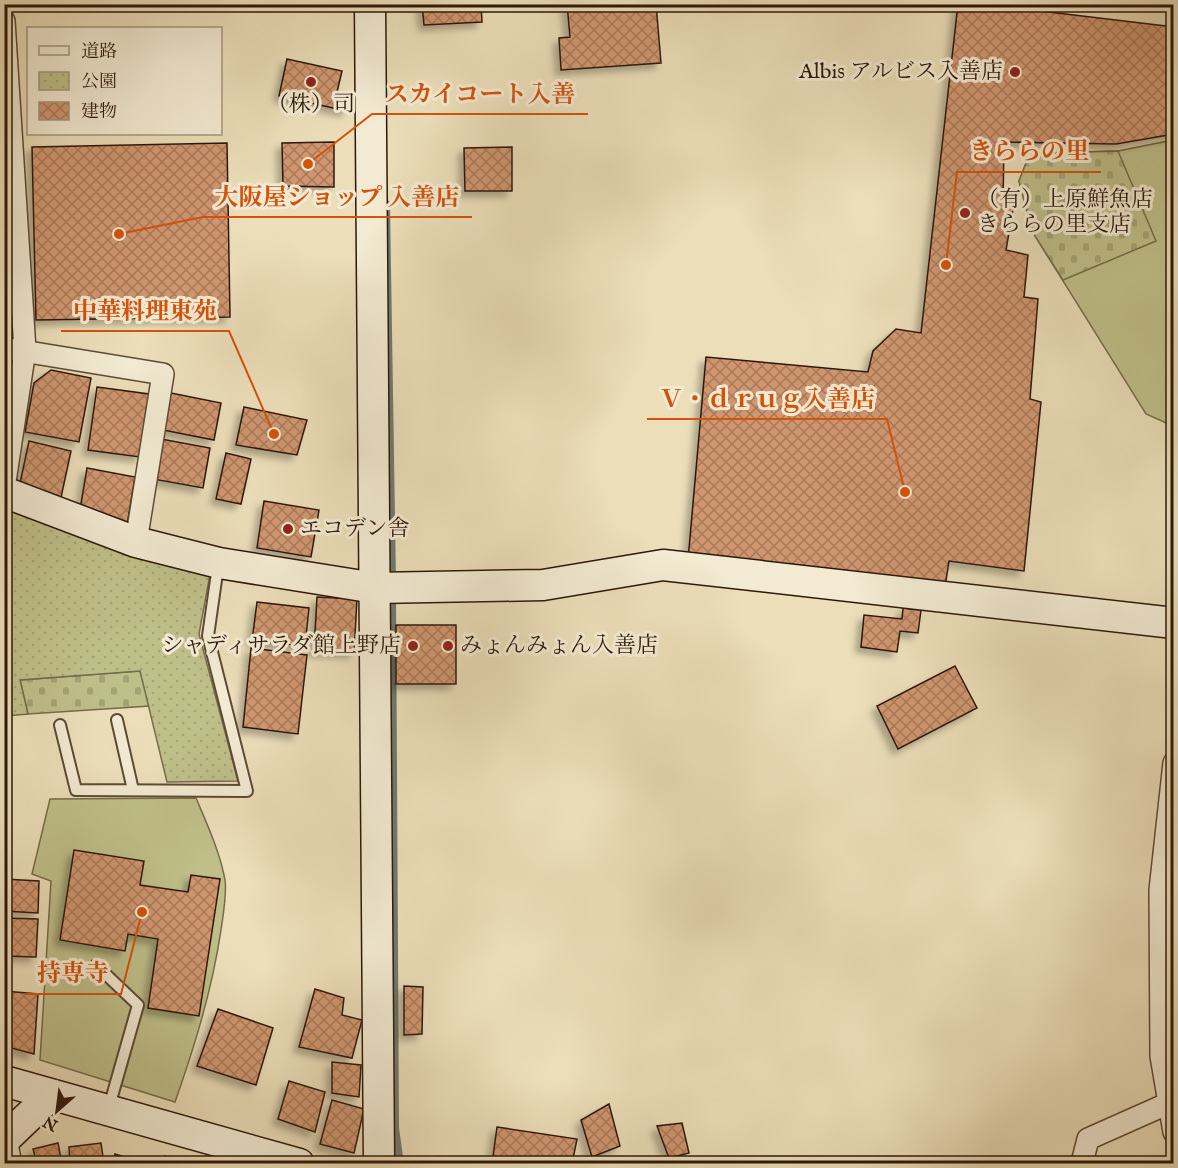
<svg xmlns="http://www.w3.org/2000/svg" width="1178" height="1168" font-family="'IM FELL English','Noto Serif JP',serif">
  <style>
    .green { fill: #bfbf8a; stroke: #766c4a; stroke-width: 1.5 }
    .cemetery { fill: url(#cemetery-stones); stroke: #766c4a; stroke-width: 1.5 }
    .park { fill: url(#park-dots); stroke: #766c4a; stroke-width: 1.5 }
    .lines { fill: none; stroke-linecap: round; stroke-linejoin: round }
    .stream { stroke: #6f7972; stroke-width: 8 }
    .building { fill: url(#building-cross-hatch); stroke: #2e180a; stroke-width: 1.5; filter: url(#shadow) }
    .lane-casing { stroke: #5d4a36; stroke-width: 14 }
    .street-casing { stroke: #5d4a36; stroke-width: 24 }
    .secondary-casing { stroke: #2e180a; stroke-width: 33 }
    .lane { stroke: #f2ead2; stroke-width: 10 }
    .street { stroke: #f2ead2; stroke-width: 21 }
    .secondary { stroke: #f2ead2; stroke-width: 30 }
    .poi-dot { fill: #8f2418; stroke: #f2ead2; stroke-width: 2 }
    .labels { text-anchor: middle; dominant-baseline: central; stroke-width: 6; stroke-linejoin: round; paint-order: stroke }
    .poi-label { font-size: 22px; fill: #2e180a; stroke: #f2ead2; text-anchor: start }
    .leader { fill: none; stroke: #d5520c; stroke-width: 2 }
    .callout-dot { fill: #d5520c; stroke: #f2ead2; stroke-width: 2 }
    .callout-label { font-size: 24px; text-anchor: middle; font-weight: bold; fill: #d5520c; stroke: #f2ead2; stroke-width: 6; stroke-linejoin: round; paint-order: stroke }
  </style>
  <defs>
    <pattern id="cemetery-stones" width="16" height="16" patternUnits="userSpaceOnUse" patternTransform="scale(1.5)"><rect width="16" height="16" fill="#bfbf8a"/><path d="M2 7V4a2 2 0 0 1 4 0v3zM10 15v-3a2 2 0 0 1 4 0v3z" fill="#a4a376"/></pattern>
    <pattern id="park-dots" width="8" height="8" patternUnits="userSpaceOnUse" patternTransform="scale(1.5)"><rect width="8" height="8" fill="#bfbf8a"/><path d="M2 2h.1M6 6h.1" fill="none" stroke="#a4a376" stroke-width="1.8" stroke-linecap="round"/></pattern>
    <pattern id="building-cross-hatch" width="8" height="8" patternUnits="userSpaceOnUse" patternTransform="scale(1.5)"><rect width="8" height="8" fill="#cf966f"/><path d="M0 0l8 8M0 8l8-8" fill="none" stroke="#a87959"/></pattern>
    <filter id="shadow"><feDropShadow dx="-5.5" dy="5.5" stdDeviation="3" flood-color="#0004"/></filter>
  </defs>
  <rect width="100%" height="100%" fill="#ebdeb9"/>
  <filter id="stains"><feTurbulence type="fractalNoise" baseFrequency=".00333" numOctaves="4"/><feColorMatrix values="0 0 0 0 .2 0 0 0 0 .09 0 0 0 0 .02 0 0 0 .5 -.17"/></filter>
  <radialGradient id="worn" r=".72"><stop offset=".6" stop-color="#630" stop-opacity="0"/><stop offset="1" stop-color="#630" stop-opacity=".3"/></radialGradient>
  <g class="green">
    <polygon points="1173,140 1173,426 1146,414 1035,236 1019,181 1026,163 1049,153 1118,151"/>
    <path d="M196,798C207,824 220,852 225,880C227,895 223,915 221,930C212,990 195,1045 175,1102L40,1060L51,881L32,874L50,799Z"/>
  </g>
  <g class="cemetery">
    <polygon points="1118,151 1156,241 1063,280 1035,236 1028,216 1019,181 1026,163 1049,153"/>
    <polygon points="140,671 150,706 28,714 20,680"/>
  </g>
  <polygon class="park" points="4,505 211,569 199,634 238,781 167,782 140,671 20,680 28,714 5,716"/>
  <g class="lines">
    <g class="stream">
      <polyline points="386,204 392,582"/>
      <polyline points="392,594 395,1128 400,1164"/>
    </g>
  </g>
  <g class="building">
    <polygon points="422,4 481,4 482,22 424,25"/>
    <polygon points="567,4 656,4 661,63 561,70 559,38 570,37"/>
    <polygon points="958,4 981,4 1174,27 1174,134 1116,144 1004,142 1003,202 1014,204 1006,250 1028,255 1024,297 1038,299 1030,399 1041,402 1024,571 949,561 945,587 688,560 706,357 868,372 873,351 896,329 921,333"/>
    <polygon points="287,59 342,71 337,92 350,95 347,111 279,96"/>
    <polygon points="334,142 334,187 283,186 282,143"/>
    <polygon points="227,143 230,317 36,320 32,147"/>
    <polygon points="512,147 512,191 465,191 464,148"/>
    <polygon points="4,192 9,192 10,317 4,317"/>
    <polygon points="4,365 11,366 4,401"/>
    <polygon points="51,370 91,378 79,442 25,432 34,383"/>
    <polygon points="97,387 149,394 140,457 88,450"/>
    <polygon points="171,393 221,403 214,440 163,430"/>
    <polygon points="244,407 307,420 297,455 236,445"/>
    <polygon points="161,439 210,448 203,488 153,479"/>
    <polygon points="29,441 71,451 60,502 18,493"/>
    <polygon points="226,453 251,459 241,504 216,499"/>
    <polygon points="87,468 135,477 127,525 79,516"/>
    <polygon points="264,501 319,510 311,557 257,548"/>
    <polygon points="317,597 357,599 354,653 314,651"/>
    <polygon points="257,602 309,608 305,646 252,641"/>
    <polygon points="903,608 921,610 918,633 900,631 897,652 861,647 864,615 902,619"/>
    <rect x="396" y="625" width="60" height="59"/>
    <polygon points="251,648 307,655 298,734 243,727"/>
    <polygon points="955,666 977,708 898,749 877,706"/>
    <polygon points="74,850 144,861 140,885 188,892 191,875 220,879 199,1016 148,1008 158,939 128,934 125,951 60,940"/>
    <polygon points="4,879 39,881 38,913 4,911"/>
    <polygon points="4,918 38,919 36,957 4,956"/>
    <polygon points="404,986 423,987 422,1034 404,1035"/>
    <polygon points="315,989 344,998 342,1015 362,1020 352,1058 299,1047"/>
    <polygon points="4,991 38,994 34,1054 4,1046"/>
    <polygon points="218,1009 273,1028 256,1085 197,1066"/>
    <polygon points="332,1062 361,1065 359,1097 332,1093"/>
    <polygon points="289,1081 325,1092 315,1132 278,1119"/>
    <polygon points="332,1100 364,1109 354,1153 320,1144"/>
    <polygon points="609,1104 620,1146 592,1157 581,1120"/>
    <polygon points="682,1123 689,1153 669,1158 657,1126"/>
    <polygon points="497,1127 577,1139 572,1164 492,1164"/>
    <polygon points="58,1143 62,1164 37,1164 33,1149"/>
    <polygon points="101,1143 104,1164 70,1164 69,1147"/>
    <polygon points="115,1154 147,1164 113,1164"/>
    <polygon points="165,1156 182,1164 163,1164"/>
  </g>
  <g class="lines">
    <defs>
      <g id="lane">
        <polyline points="117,720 133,790"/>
        <polyline points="60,725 76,790 247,791 208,636 218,566"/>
        <polyline points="96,965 138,1005 109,1107"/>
      </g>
      <g id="street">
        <polyline points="4,21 25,350 4,488"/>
        <polyline points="4,348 163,374 136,542"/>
        <polyline points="1174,763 1160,890 1161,1056 1174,1132"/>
        <polyline points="6,1139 11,1164"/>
        <polyline points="1087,1164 1083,1159 1088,1139 1169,1103"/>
      </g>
      <g id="secondary">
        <polyline points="370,4 379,1164"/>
        <polyline points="4,492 136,542 219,563 375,588 543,585 663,565 1174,623"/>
        <polyline points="4,1081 299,1164"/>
        <polyline points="4,1140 51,1095"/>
      </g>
    </defs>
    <use href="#lane" class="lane-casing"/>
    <use href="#street" class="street-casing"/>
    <use href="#secondary" class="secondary-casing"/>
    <use href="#lane" class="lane"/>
    <use href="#street" class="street"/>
    <use href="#secondary" class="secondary"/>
  </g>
  <g class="poi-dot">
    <circle cx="1015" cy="72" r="6"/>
    <circle cx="311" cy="82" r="6"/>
    <circle cx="965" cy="213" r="6"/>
    <circle cx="288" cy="529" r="6"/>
    <circle cx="413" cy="646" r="6"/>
    <circle cx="448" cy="646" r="6"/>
  </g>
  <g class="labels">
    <g class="poi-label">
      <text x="1003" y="72" text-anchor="end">Albis アルビス入善店</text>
      <text x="311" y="105" text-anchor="middle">（株）司</text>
      <text x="977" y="200">（有）上原鮮魚店<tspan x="977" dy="25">きららの里支店</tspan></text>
      <text x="300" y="529">エコデン舎</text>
      <text x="401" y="646" text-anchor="end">シャディサラダ館上野店</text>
      <text x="460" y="646">みょんみょん入善店</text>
    </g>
  </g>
  <path class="leader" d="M308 164L372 114H588M946 265L957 172H1101M119 234L203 217H472M274 434L229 331H61M905 492L887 419H647M142 912L121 994H25"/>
  <g class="callout-dot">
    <circle cx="308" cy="164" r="6"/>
    <circle cx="946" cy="265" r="6"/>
    <circle cx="119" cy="234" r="6"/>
    <circle cx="274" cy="434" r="6"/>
    <circle cx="905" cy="492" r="6"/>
    <circle cx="142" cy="912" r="6"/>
  </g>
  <g class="callout-label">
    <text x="480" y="102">スカイコート入善</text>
    <text x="1029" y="159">きららの里</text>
    <text x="337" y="205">大阪屋ショップ 入善店</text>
    <text x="145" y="319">中華料理東苑</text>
    <text x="767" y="407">Ｖ・ｄｒｕｇ入善店</text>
    <text x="73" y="981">持専寺</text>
  </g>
  <rect width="1178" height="1168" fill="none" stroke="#ebdeb9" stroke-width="24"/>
  <rect x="6" y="6" width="1166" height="1156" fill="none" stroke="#2e180a" stroke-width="3"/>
  <rect x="12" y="12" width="1154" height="1144" fill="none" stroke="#2e180a" stroke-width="1.5"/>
  <rect x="27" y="27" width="195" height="108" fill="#f2ead2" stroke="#a49682" stroke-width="1.5"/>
  <rect x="39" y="46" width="30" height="9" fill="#f2ead2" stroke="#a49682" stroke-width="1.5"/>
  <text x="81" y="57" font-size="18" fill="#2e180a">道路</text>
  <rect x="39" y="72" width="30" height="18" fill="url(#park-dots)" stroke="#a49682" stroke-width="1.5"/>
  <text x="81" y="87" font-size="18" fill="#2e180a">公園</text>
  <rect x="39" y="102" width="30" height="18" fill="url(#building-cross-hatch)" stroke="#a49682" stroke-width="1.5"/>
  <text x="81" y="117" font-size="18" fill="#2e180a">建物</text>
  <g transform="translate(57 1111) rotate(208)" stroke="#f2ead2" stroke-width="4.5" paint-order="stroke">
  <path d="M0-4.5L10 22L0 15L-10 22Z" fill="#2e180a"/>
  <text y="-9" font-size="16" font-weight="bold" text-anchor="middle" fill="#2e180a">N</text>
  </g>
  <rect width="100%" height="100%" filter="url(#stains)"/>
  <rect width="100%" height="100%" fill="url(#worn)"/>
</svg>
